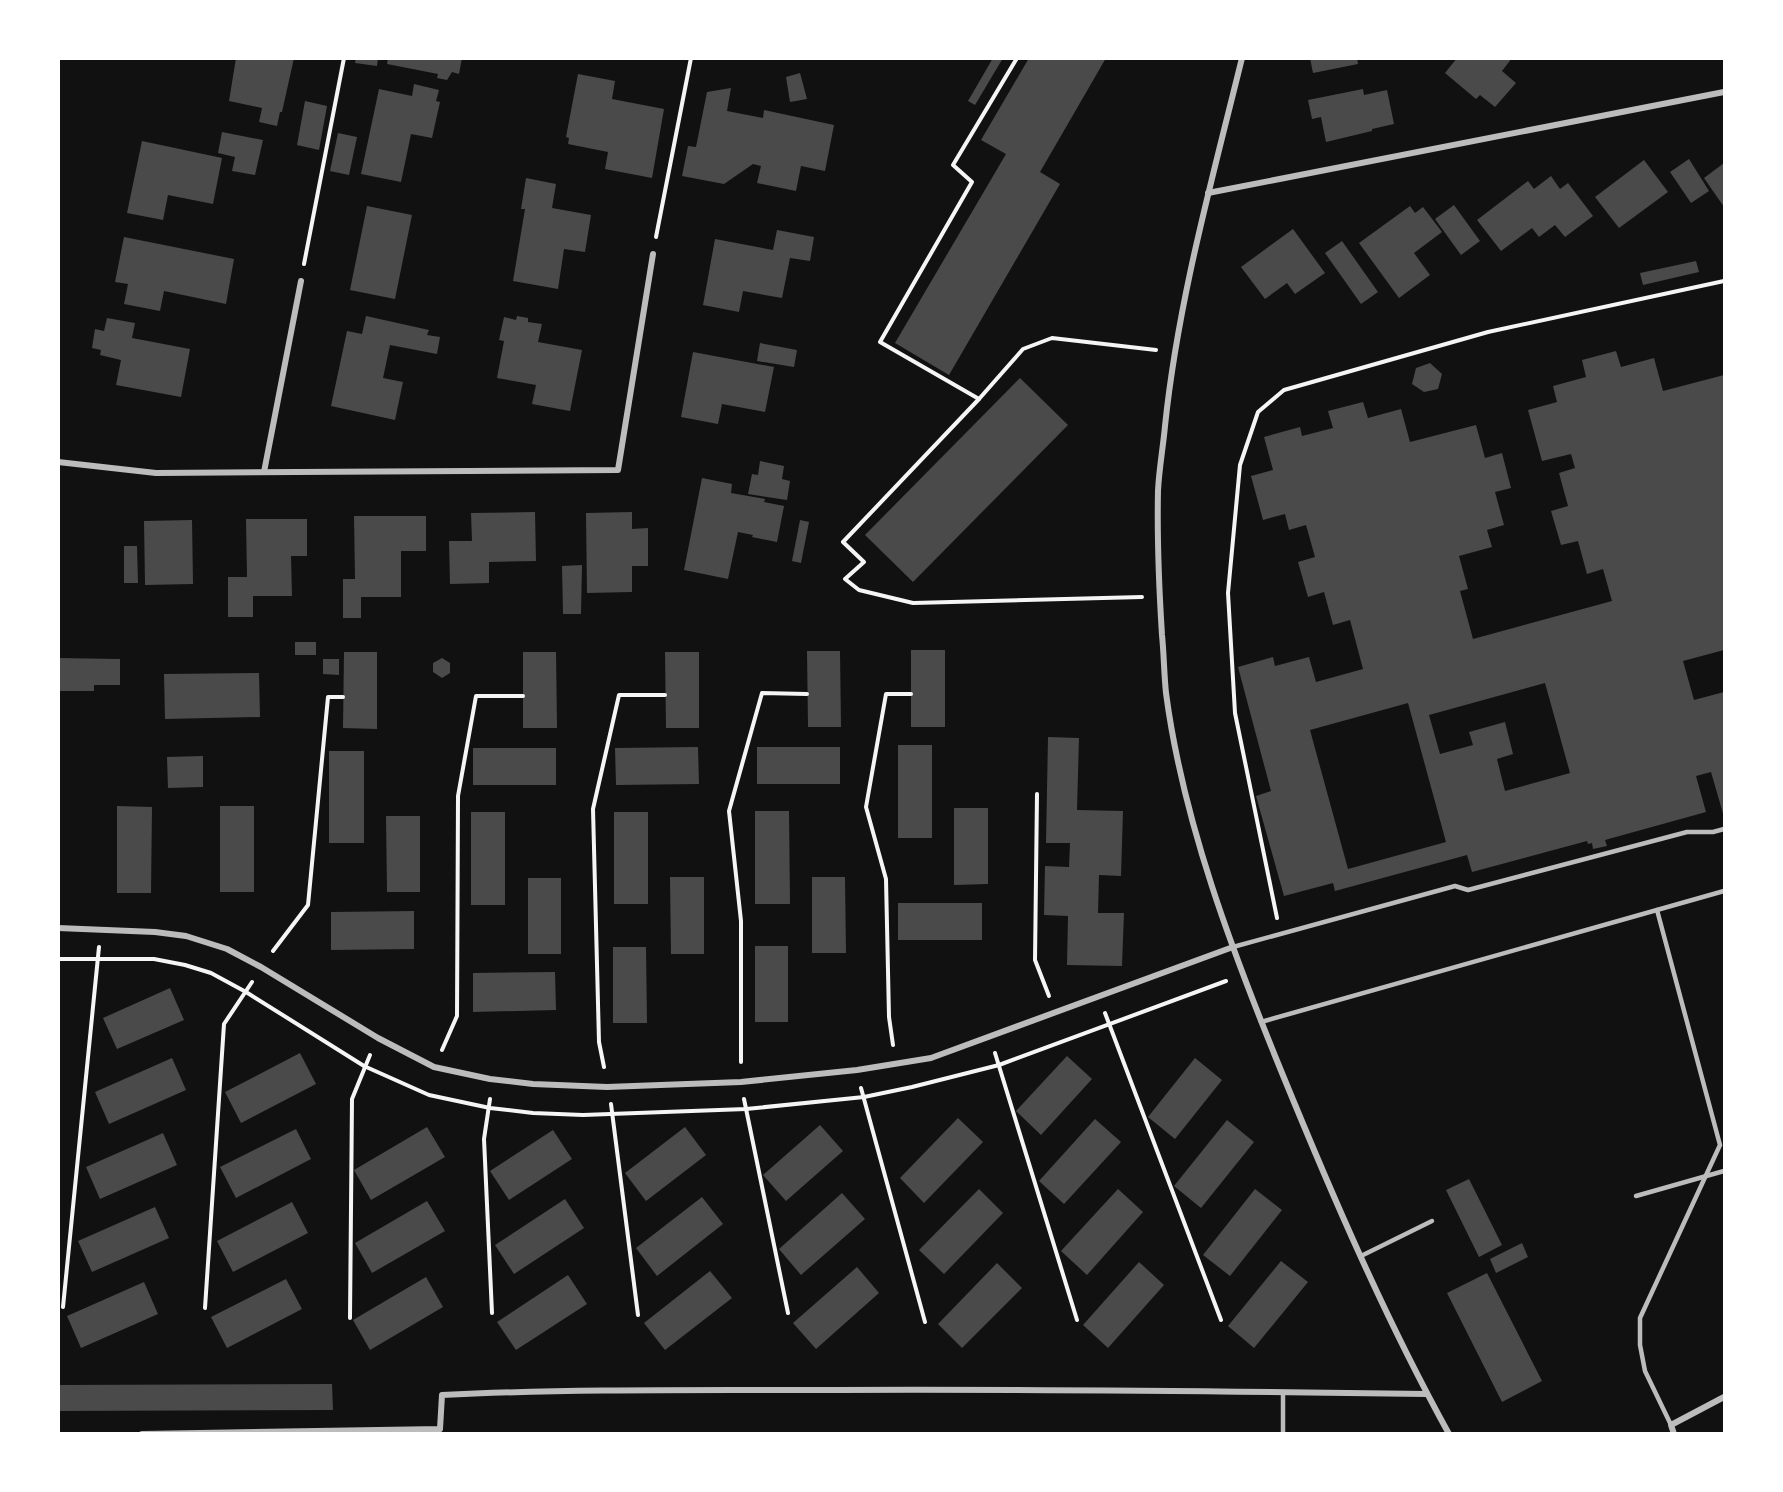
<svg xmlns="http://www.w3.org/2000/svg" width="1783" height="1492" font-family="'Roboto Condensed',sans-serif">
  <style>
    .building { fill: #4a4a4a; fill-rule: evenodd }
    .lines { fill: none; stroke-linecap: round; stroke-linejoin: round }
    .path { stroke: #f5f5f5; stroke-width: 4 }
    .service { stroke: #bcbcbc; stroke-width: 4.5 }
    .minor { stroke: #bcbcbc; stroke-width: 6 }
  </style>
  <rect width="100%" height="100%" fill="#111"/>
  <g class="building">
    <polygon points="236,58 294,58 282,112 280,112 277,126 259,122 262,108 229,101"/>
    <polygon points="356,58 378,58 377,66 355,63"/>
    <polygon points="388,58 462,58 459,74 452,72 447,80 437,78 438,74 387,64"/>
    <polygon points="993,58 1003,58 975,105 968,101"/>
    <polygon points="1029,58 1106,58 1040,172 1060,184 949,375 895,343 1006,154 981,140"/>
    <polygon points="1310,58 1357,58 1358,64 1313,73"/>
    <polygon points="1457,58 1512,58 1502,71 1516,83 1495,107 1480,95 1476,99 1445,73"/>
    <polygon points="800,73 807,99 790,102 786,77"/>
    <polygon points="578,74 615,81 612,99 664,109 652,178 605,169 608,152 568,144 569,138 566,137"/>
    <polygon points="414,84 439,90 436,101 440,102 432,138 411,134 401,182 361,174 379,89 412,96"/>
    <polygon points="731,88 727,111 763,118 764,110 834,125 825,171 801,166 796,191 757,183 761,166 753,164 724,184 682,176 688,146 696,147 707,92"/>
    <polygon points="1363,89 1364,95 1387,90 1394,124 1372,129 1372,131 1326,142 1321,117 1312,119 1308,100"/>
    <polygon points="305,101 327,106 319,150 297,145"/>
    <polygon points="222,132 263,140 255,175 232,171 235,157 218,153"/>
    <polygon points="338,133 357,137 349,175 330,171"/>
    <polygon points="142,141 222,158 213,204 168,195 163,220 127,213"/>
    <polygon points="1689,159 1709,191 1691,203 1670,172"/>
    <polygon points="1644,160 1668,192 1619,228 1595,197"/>
    <polygon points="1724,163 1724,207 1704,178"/>
    <polygon points="1551,176 1560,189 1568,183 1593,216 1565,237 1555,225 1539,237 1532,228 1501,251 1477,220 1528,181 1534,189"/>
    <polygon points="526,178 556,184 552,208 591,215 585,252 564,249 558,289 513,281 525,209 521,209"/>
    <polygon points="1454,205 1480,241 1461,255 1435,219"/>
    <polygon points="367,206 412,215 395,299 350,290"/>
    <polygon points="1410,206 1415,213 1423,207 1442,232 1414,253 1430,275 1399,298 1359,243"/>
    <polygon points="1293,229 1325,273 1295,294 1287,283 1265,299 1241,267"/>
    <polygon points="777,230 814,237 810,261 790,258 782,298 743,291 739,312 703,305 715,239 773,250"/>
    <polygon points="124,237 234,259 226,304 164,291 160,311 124,304 128,284 115,282"/>
    <polygon points="1342,241 1378,292 1361,304 1325,253"/>
    <polygon points="1696,261 1699,272 1643,285 1640,273"/>
    <polygon points="366,316 429,330 427,335 440,337 437,354 390,345 383,378 403,382 395,420 331,406 347,331 362,334"/>
    <polygon points="517,316 528,318 528,322 542,324 538,342 582,350 570,411 532,404 536,385 497,378 504,341 499,340 504,317 516,320"/>
    <polygon points="107,318 135,323 132,338 190,349 181,397 116,385 121,360 100,355 101,350 92,348 95,329 104,331"/>
    <polygon points="760,343 797,350 794,367 757,361"/>
    <path d="M1616,351L1621,367L1654,358L1663,391L1724,375V650L1683,661L1694,700L1724,692V817L1711,772L1696,776L1706,812L1605,840L1607,846L1593,849L1592,843L1588,844L1587,841L1472,872L1467,855L1335,891L1333,883L1284,896L1256,796L1271,791L1238,667L1273,657L1275,666L1309,657L1316,682L1363,669L1350,620L1333,625L1324,592L1308,597L1298,562L1315,557L1306,525L1289,530L1285,514L1263,520L1251,476L1273,470L1264,437L1300,427L1302,436L1333,428L1328,411L1363,402L1368,418L1401,409L1410,442L1476,425L1485,458L1502,453L1511,488L1495,492L1504,525L1487,530L1492,547L1459,556L1468,589L1460,591L1473,639L1612,601L1603,569L1587,574L1578,541L1561,545L1551,511L1568,506L1559,473L1575,468L1571,454L1542,461L1528,410L1557,402L1553,386L1586,377L1582,360ZM1545,683L1570,773L1505,791L1497,759L1513,754L1505,722L1469,732L1473,745L1440,754L1429,715ZM1408,703L1446,842L1348,869L1310,730Z"/>
    <polygon points="693,352 774,367 765,412 722,404 718,424 681,417"/>
    <polygon points="1430,363 1442,374 1438,389 1424,392 1412,384 1416,368"/>
    <polygon points="1020,378 1068,425 913,582 865,535"/>
    <polygon points="760,461 784,466 782,479 790,481 787,500 748,494 752,474 758,475"/>
    <polygon points="702,478 732,484 731,493 765,499 764,502 784,506 777,542 752,537 753,535 738,532 728,579 684,570"/>
    <polygon points="535,512 536,561 489,562 489,583 450,584 449,541 472,541 471,513"/>
    <polygon points="632,512 632,529 648,528 648,566 632,566 632,592 587,593 586,513"/>
    <polygon points="354,516 426,516 426,551 401,551 401,597 361,597 361,618 343,618 343,579 355,579"/>
    <polygon points="246,519 307,519 307,556 291,556 292,596 253,596 253,617 228,617 228,577 247,577"/>
    <polygon points="192,520 193,584 145,585 144,521"/>
    <polygon points="800,520 809,522 801,563 792,561"/>
    <polygon points="124,546 137,546 138,583 124,583"/>
    <polygon points="582,565 581,614 563,614 562,566"/>
    <rect x="295" y="642" width="21" height="13"/>
    <rect x="911" y="650" width="34" height="77"/>
    <polygon points="807,651 840,651 841,727 808,727"/>
    <polygon points="344,652 377,652 377,729 343,728"/>
    <polygon points="523,652 556,652 557,728 523,728"/>
    <polygon points="665,652 699,652 699,728 666,728"/>
    <polygon points="58,658 120,659 120,685 94,685 94,691 58,691"/>
    <polygon points="442,658 450,663 450,673 442,678 433,672 433,663"/>
    <polygon points="323,659 339,659 339,675 323,674"/>
    <polygon points="259,673 260,717 165,719 164,674"/>
    <polygon points="1048,737 1079,738 1077,810 1123,811 1121,876 1099,875 1098,913 1124,913 1122,966 1067,965 1068,916 1044,915 1045,866 1069,867 1070,843 1046,843"/>
    <rect x="898" y="745" width="34" height="93"/>
    <polygon points="698,747 699,784 616,785 615,748"/>
    <rect x="757" y="747" width="83" height="37"/>
    <rect x="473" y="748" width="83" height="37"/>
    <rect x="329" y="751" width="35" height="92"/>
    <polygon points="203,756 203,787 168,788 167,757"/>
    <polygon points="117,806 152,807 151,893 117,893"/>
    <rect x="220" y="806" width="34" height="86"/>
    <polygon points="954,808 988,808 988,884 954,885"/>
    <polygon points="755,811 789,811 790,904 755,904"/>
    <rect x="471" y="812" width="34" height="93"/>
    <rect x="614" y="812" width="34" height="92"/>
    <polygon points="386,816 420,816 420,892 387,892"/>
    <polygon points="670,877 704,877 704,954 671,954"/>
    <polygon points="812,877 845,877 846,953 812,953"/>
    <rect x="528" y="878" width="33" height="76"/>
    <rect x="898" y="903" width="84" height="37"/>
    <polygon points="414,911 414,949 331,950 331,912"/>
    <rect x="755" y="946" width="33" height="76"/>
    <polygon points="613,947 646,947 647,1023 613,1023"/>
    <polygon points="555,972 556,1010 473,1012 473,973"/>
    <polygon points="170,988 184,1020 117,1049 103,1018"/>
    <polygon points="300,1053 316,1084 241,1123 225,1092"/>
    <polygon points="1067,1056 1092,1079 1041,1135 1016,1111"/>
    <polygon points="172,1058 186,1090 109,1124 95,1092"/>
    <polygon points="1195,1058 1222,1080 1175,1139 1148,1117"/>
    <polygon points="958,1118 983,1142 924,1203 900,1178"/>
    <polygon points="1095,1119 1121,1142 1064,1204 1039,1181"/>
    <polygon points="1227,1120 1254,1142 1201,1208 1174,1186"/>
    <polygon points="820,1125 843,1151 786,1201 763,1175"/>
    <polygon points="427,1127 445,1157 371,1200 354,1170"/>
    <polygon points="685,1127 706,1155 646,1201 625,1173"/>
    <polygon points="296,1129 311,1159 236,1198 220,1167"/>
    <polygon points="553,1130 572,1159 509,1200 490,1171"/>
    <polygon points="163,1133 177,1165 100,1199 86,1167"/>
    <polygon points="1469,1179 1502,1245 1479,1257 1446,1190"/>
    <polygon points="979,1189 1003,1213 944,1274 919,1250"/>
    <polygon points="1118,1189 1143,1212 1087,1275 1061,1251"/>
    <polygon points="1255,1189 1282,1210 1230,1276 1203,1255"/>
    <polygon points="842,1193 865,1219 801,1275 779,1249"/>
    <polygon points="702,1197 723,1224 657,1276 636,1248"/>
    <polygon points="565,1199 584,1228 514,1274 495,1245"/>
    <polygon points="427,1201 445,1231 372,1273 355,1243"/>
    <polygon points="292,1202 308,1233 233,1272 217,1241"/>
    <polygon points="155,1207 169,1238 92,1272 78,1241"/>
    <polygon points="1522,1243 1528,1257 1496,1273 1490,1259"/>
    <polygon points="1281,1261 1308,1282 1254,1348 1228,1326"/>
    <polygon points="1139,1262 1164,1285 1108,1348 1083,1325"/>
    <polygon points="997,1263 1022,1288 962,1348 938,1324"/>
    <polygon points="857,1267 879,1293 816,1349 793,1323"/>
    <polygon points="710,1271 732,1298 665,1350 644,1323"/>
    <polygon points="1487,1273 1542,1381 1502,1402 1447,1293"/>
    <polygon points="568,1275 587,1304 516,1350 497,1322"/>
    <polygon points="426,1277 443,1307 370,1350 353,1320"/>
    <polygon points="286,1279 302,1309 227,1348 211,1317"/>
    <polygon points="144,1282 158,1314 81,1348 67,1316"/>
    <polygon points="332,1384 333,1410 58,1411 58,1385"/>
  </g>
  <g class="lines">
    <g class="path">
      <polyline points="656,237 691,58"/>
      <polyline points="304,264 344,58"/>
      <polyline points="979,399 880,342 972,182 953,165 1017,58"/>
      <polyline points="1142,597 913,603 859,590 845,579 864,562 843,542 979,399 1023,349 1052,338 1156,350"/>
      <polyline points="1037,794 1035,960 1049,996"/>
      <polyline points="1277,918 1235,713 1228,593 1240,465 1258,412 1284,390 1488,332 1724,281"/>
      <polyline points="273,951 308,905 328,697 343,697"/>
      <polyline points="58,959 154,959 185,965 211,973 246,992 364,1066 429,1095 490,1108 533,1113 583,1115 746,1109 864,1097 912,1087 999,1065 1226,981"/>
      <polyline points="1105,1013 1221,1320"/>
      <polyline points="893,1045 889,1017 886,879 866,807 886,694 911,694"/>
      <polyline points="442,1050 457,1016 458,796 476,696 523,696"/>
      <polyline points="995,1053 1077,1320"/>
      <polyline points="741,1062 741,921 729,811 762,693 807,694"/>
      <polyline points="604,1067 599,1042 593,809 619,695 665,695"/>
      <polyline points="861,1088 925,1322"/>
      <polyline points="490,1099 484,1139 492,1313"/>
      <polyline points="744,1099 788,1313"/>
      <polyline points="611,1104 638,1315"/>
      <polyline points="63,1307 99,947"/>
      <polyline points="205,1308 224,1024 252,982"/>
      <polyline points="350,1318 352,1099 370,1055"/>
    </g>
    <g class="service">
      <polyline points="1657,910 1720,1145 1640,1318 1640,1345 1645,1371 1671,1425"/>
      <polyline points="1233,947 1455,886 1468,890 1687,832 1713,832 1724,829"/>
      <polyline points="1261,1022 1724,891"/>
      <polyline points="1636,1196 1724,1171"/>
      <polyline points="1361,1256 1432,1221"/>
      <polyline points="1283,1434 1283,1392"/>
    </g>
    <g class="minor">
      <path d="M1242,58C1212,180 1178,301 1165,426C1163,448 1159,469 1158,491C1157,539 1159,588 1162,635C1164,655 1164,674 1166,693C1183,822 1233,953 1282,1073C1332,1195 1385,1318 1449,1434"/>
      <polyline points="1208,193 1724,92"/>
      <polyline points="58,462 156,473 618,470 653,254"/>
      <polyline points="264,472 301,281"/>
      <polyline points="58,928 155,932 186,936 227,949 261,967 378,1038 434,1067 490,1079 533,1084 607,1087 741,1082 857,1070 931,1058 1233,947"/>
      <path d="M142,1434L440,1429L442,1395C565,1389 689,1390 813,1390C1018,1389 1222,1391 1427,1394"/>
      <polyline points="1674,1434 1671,1425 1724,1397"/>
    </g>
  </g>
  <rect width="1783" height="1492" fill="none" stroke="#ffffff" stroke-width="120"/>
</svg>
